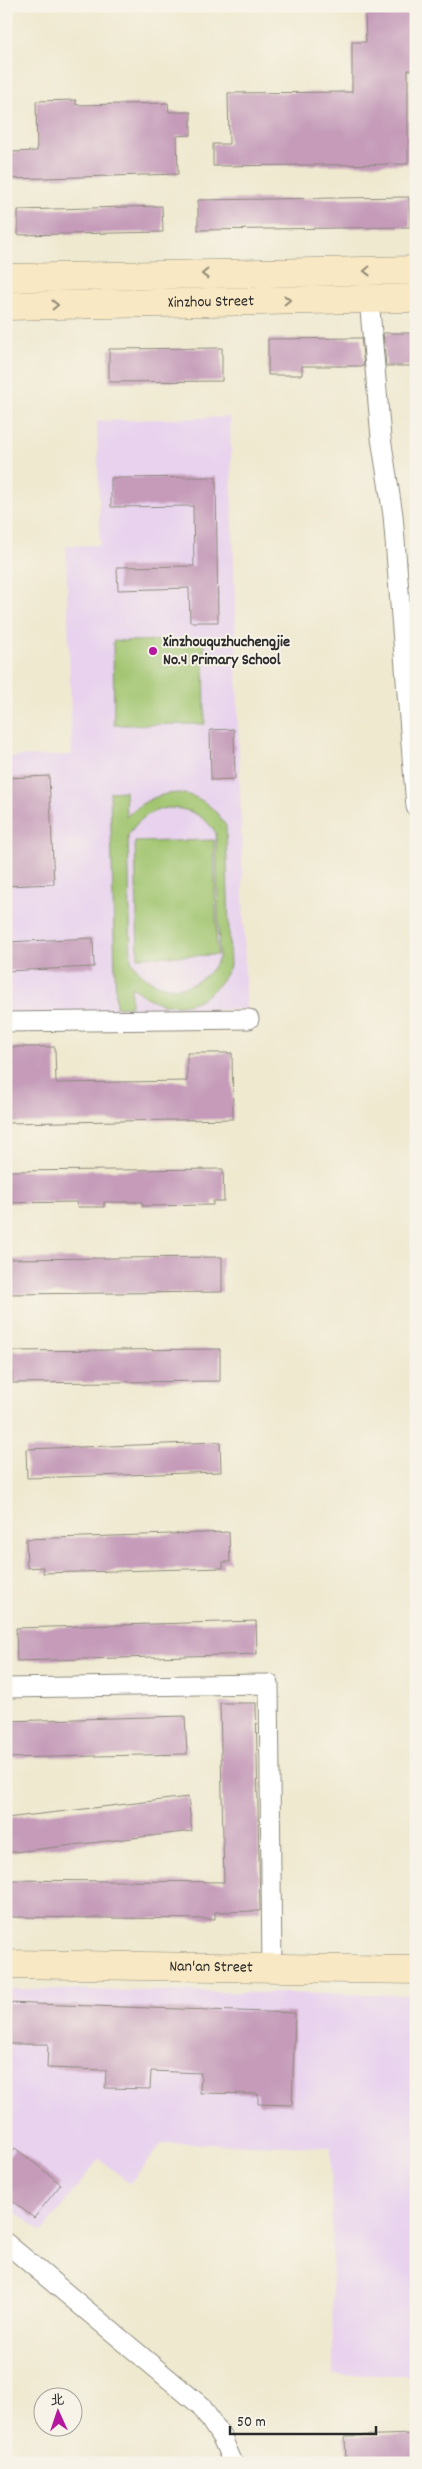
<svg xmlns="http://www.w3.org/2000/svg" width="422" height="2469" font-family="Dekko,'LXGW WenKai TC',sans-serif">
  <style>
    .built { fill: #e8d2ee }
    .green { fill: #a1c56f; stroke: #66784d; fill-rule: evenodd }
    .building { fill: #c59bb9 }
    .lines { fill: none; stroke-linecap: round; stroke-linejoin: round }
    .minor-casing { stroke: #8d8a7e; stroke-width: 21 }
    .secondary-casing { stroke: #8d8a7e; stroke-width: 29 }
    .minor { stroke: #fff; stroke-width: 19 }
    .secondary { stroke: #f8e8c3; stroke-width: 28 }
    .oneway { stroke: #928a77 }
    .poi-dot { fill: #b5179e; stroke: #f7f3e8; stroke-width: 2 }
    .labels { text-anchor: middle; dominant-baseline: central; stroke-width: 4; stroke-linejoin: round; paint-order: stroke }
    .street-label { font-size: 16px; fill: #2b2b2b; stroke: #f7f3e8 }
    .poi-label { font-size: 16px; font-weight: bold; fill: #2b2b2b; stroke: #f7f3e8; text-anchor: start }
  </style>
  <rect width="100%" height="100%" fill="#f7f3e8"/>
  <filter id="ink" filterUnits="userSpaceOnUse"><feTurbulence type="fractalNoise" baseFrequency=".02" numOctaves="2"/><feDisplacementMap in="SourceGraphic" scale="10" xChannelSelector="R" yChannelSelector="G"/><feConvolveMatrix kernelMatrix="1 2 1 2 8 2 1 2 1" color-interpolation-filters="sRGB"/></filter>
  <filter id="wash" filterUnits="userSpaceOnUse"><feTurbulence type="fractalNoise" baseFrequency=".0096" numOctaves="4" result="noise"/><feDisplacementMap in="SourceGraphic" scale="20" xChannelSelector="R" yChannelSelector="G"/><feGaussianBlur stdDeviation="1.12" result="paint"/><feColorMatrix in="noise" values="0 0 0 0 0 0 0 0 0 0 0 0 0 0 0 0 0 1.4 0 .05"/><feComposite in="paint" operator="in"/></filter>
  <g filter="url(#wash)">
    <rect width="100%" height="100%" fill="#efe9d0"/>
    <g class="built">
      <polygon points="230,417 246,1009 6,1016 6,757 72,755 66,546 100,545 97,421"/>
      <polygon points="6,1989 416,1995 416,2375 333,2375 331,2147 162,2143 130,2183 99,2159 42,2232 6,2205"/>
    </g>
    <g class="green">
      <polygon points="204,640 205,724 114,725 113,641"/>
      <path d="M125,791L126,817C159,784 201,784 226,826L230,966C210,1009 166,1018 131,986V1006L116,1007L110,792ZM167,808C189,808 204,815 216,833L219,958C199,996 153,998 131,960L128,835C138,820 149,811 167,808Z"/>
      <polygon points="214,840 217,955 138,957 135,842"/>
    </g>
    <g id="blocks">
      <g class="building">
        <polygon points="378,6 416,6 416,70 408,70 408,164 213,166 213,144 229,144 228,93 352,92 352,42 366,42 365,16"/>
        <polygon points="76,100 76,105 168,103 169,112 191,112 191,135 177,136 178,174 11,179 11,152 37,151 36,101"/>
        <polygon points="409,197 410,227 198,230 198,200"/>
        <polygon points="162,206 163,232 18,235 18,210"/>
        <polygon points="383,333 416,333 416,366 386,366"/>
        <polygon points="361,338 364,366 302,366 302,375 268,375 268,339"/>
        <polygon points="222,348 222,381 109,382 109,349"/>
        <polygon points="216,477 218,622 190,622 189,588 118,590 117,567 194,566 193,506 111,507 111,478"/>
        <polygon points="234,729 235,779 211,780 210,730"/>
        <polygon points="49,776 54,884 6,886 6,778"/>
        <polygon points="93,938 94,967 6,971 6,942"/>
        <polygon points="11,1047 55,1047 56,1083 187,1081 187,1053 232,1053 233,1119 6,1123 6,1057 11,1057"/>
        <polygon points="223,1169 224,1201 213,1201 213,1205 142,1206 142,1202 104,1202 104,1207 77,1207 76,1202 6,1203 6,1171"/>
        <polygon points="222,1257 222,1292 6,1294 6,1259"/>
        <polygon points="220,1349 220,1381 12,1383 12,1351"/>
        <polygon points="220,1442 221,1472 27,1478 26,1449"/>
        <polygon points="229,1532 230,1562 223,1562 223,1568 43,1573 43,1567 27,1568 26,1539"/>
        <polygon points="256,1621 257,1654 17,1661 16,1628"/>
        <polygon points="220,1703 256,1703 260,1911 215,1912 215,1919 6,1917 6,1880 224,1882"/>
        <polygon points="185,1716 187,1754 6,1758 6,1721"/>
        <polygon points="188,1797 192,1831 6,1853 6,1818"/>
        <polygon points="6,2003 295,2013 292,2105 258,2104 258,2094 200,2093 201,2073 151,2071 150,2089 105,2088 106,2070 47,2068 48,2044 6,2044"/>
        <polygon points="15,2148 61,2184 34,2218 6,2196 6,2159"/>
        <polygon points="416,2434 416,2463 346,2463 345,2436"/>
      </g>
    </g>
  </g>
  <g filter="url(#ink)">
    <use href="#blocks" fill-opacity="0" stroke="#8d8a7e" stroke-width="1"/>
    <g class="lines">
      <defs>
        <g id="minor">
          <polyline points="369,298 381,438 393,515 416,807"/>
          <polyline points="6,1022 249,1019"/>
          <polyline points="6,1688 269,1684 272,1968"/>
          <polyline points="6,2243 201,2406 222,2438 233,2463"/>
        </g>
        <g id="secondary">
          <polyline points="6,278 416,270"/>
          <path id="s1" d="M6,306L416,298"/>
          <path id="s2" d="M6,1964L416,1970"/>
        </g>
      </defs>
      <use href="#minor" class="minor-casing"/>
      <use href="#secondary" class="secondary-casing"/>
      <use href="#minor" class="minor"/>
      <use href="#secondary" class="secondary"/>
    </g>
    <defs><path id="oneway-chevron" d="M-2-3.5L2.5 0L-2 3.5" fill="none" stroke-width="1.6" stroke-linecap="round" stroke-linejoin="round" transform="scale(1.25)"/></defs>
    <g class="oneway">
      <use href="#oneway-chevron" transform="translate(367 271) rotate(179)"/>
      <use href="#oneway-chevron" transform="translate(205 274) rotate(179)"/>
      <use href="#oneway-chevron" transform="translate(287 300) rotate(-1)"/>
      <use href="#oneway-chevron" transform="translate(55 305) rotate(-1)"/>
    </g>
  </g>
  <circle class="poi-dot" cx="153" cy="651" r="5"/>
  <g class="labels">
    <g class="street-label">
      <text stroke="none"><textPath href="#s1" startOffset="205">Xinzhou Street</textPath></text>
      <text stroke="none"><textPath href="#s2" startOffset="205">Nan'an Street</textPath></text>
    </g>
    <g class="poi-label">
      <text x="163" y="642">Xinzhouquzhuchengjie<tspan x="163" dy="18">No.4 Primary School</tspan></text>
    </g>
  </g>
  <rect width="422" height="2469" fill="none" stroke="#f7f3e8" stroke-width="25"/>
  <g transform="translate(58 2412) rotate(357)"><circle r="24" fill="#f7f3e8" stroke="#a5a39c"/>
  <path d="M0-4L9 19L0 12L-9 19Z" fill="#b5179e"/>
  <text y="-8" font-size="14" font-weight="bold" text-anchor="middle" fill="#2b2b2b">北</text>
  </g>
  <path d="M230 2426v8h146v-8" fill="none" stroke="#2b2b2b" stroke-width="2.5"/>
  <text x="237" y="2426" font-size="15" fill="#2b2b2b" stroke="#f7f3e8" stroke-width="4" paint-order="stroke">50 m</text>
</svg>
